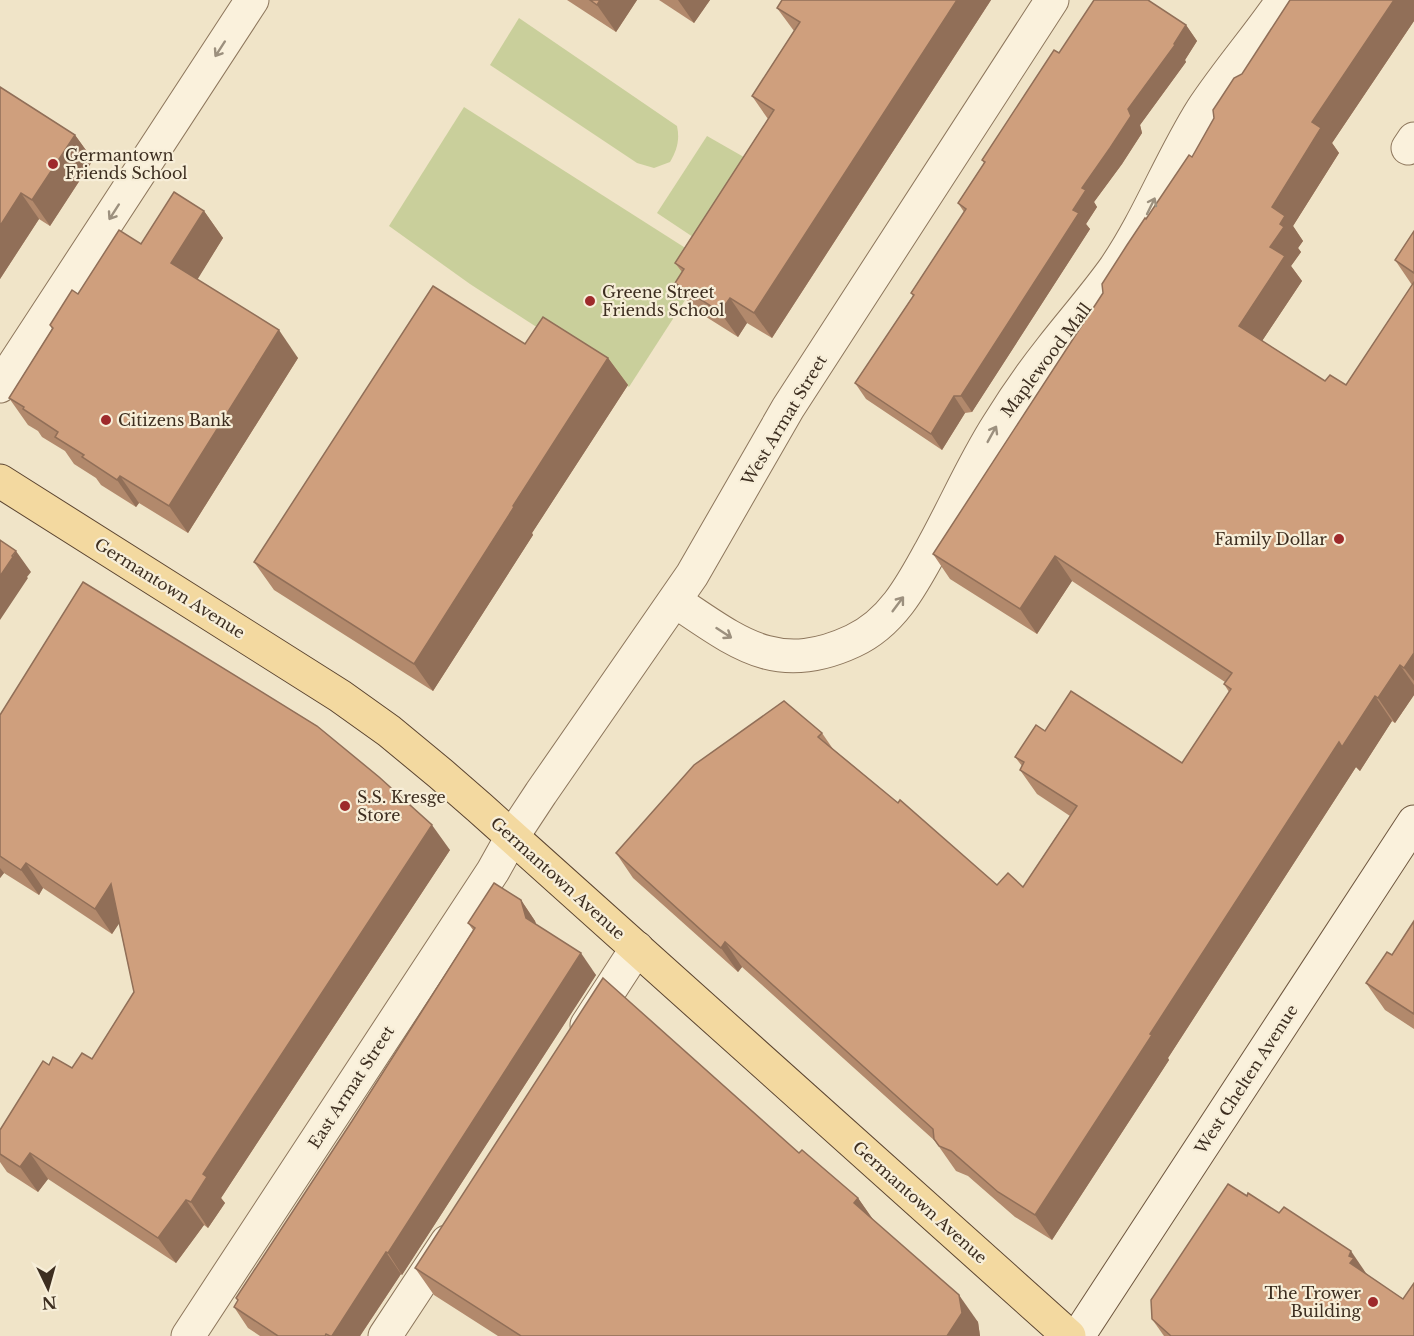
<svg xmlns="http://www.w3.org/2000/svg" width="1414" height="1336" font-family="'Libre Baskerville',serif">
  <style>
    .green { fill: #c9cf9b }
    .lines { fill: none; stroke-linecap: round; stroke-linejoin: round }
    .street-casing { stroke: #8d765c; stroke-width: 35 }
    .secondary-casing { stroke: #6f573f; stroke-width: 35 }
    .primary-casing { stroke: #5b4430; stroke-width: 35 }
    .street { stroke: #faf1dc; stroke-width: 33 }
    .secondary { stroke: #faf1dc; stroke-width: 33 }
    .primary { stroke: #f3d9a0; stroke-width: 33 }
    .wall { fill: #b2896c }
    .shaded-wall { fill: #916f58 }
    .building { fill: #cf9f7d; stroke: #916f58; stroke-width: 1.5 }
    .oneway { stroke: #9c907e }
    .poi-dot { fill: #9e2a2b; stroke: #f7eed8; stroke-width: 2 }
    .labels { text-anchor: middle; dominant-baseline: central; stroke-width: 4.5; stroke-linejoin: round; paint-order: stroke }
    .poi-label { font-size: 16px; fill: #3d2e20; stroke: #f7eed8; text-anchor: start }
    .street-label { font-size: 16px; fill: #3d2e20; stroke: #f7eed8 }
  </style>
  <rect width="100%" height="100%" fill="#f0e4c8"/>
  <g class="green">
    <path d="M519,18L677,126C680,140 677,150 670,162L654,168L637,163L490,65Z"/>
    <polygon points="464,107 709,263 629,387 470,284 389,226"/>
    <polygon points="707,136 763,168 711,249 657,213"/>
  </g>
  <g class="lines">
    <defs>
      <g id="street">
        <polyline points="1408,148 1414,139"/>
        <polyline points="0,386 252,0"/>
        <path d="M675,601C737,642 776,677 853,641C892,623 912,585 931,550C954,509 973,464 998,425C1014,399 1032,373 1051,349C1072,322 1095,296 1115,268C1149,218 1170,161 1202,110C1227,72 1257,38 1283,0"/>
        <polyline points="587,1025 637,948"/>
        <polyline points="188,1336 493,871 512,837 541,793 692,575 788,408 1052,0"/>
        <polyline points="385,1336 447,1242"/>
      </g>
      <polyline id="secondary" points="1078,1336 1414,822"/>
      <polyline id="primary" points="0,481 340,696 389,731 441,774 480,808 1069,1336"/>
    </defs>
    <use href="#street" class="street-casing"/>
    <use href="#secondary" class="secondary-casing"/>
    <use href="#primary" class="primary-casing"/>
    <use href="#street" class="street"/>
    <use href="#secondary" class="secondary"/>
    <use href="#primary" class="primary"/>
  </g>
  <g class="wall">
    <polygon points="567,0 637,0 616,32"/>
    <polygon points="659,0 710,0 694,23"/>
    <polygon points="991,0 772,338 747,323 738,337 692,308 675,283 682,272 675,263 768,119 752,96 794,31 777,8"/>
    <polygon points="1414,0 1414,21 1332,143 1339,153 1293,226 1303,241 1298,248 1301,252 1291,266 1302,281 1262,341 1325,381 1346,385 1412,285 1395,260 1414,231 1414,695 1395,723 1392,721 1360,771 1356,767 1168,1058 1169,1060 1052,1240 1015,1217 968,1176 956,1171 935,1141 742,967 738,972 633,878 616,853 822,733 833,749 898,803 997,885 1023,887 1070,816 1037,794 1020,770 1022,766 1015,757 1045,731 1182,763 1229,692 1224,684 1225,682 1072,581 1037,634 950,579 933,554 1103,293 1146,219 1192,157"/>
    <polygon points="1186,25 1197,41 1185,60 1186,62 1140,125 1142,133 1122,164 1094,202 1097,207 1086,224 1090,229 972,412 965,413 942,450 866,399 855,383 913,296 911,293 964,212 958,203 984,163 982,160 1059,53"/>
    <polygon points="0,87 75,135 93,160 50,226 39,219 0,279"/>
    <polygon points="204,211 223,238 197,279 298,358 188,533 139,503 136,507 101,485 96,478 74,464 65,451 42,437 38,431 28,425 9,398 52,329 50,325 78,294 141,244"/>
    <polygon points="525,344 608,358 628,385 532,533 533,535 433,691 274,590 254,562"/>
    <polygon points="0,715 450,850 221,1198 225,1203 208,1228 204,1225 176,1263 48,1179 38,1192 7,1172 0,1162 0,1130 49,1065 72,1068 92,1059 134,992 119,923 112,934 43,888 39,895 4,873 0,878"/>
    <polygon points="521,900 535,921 536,924 596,975 402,1275 401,1274 360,1336 260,1336 248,1328 234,1307 238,1301 236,1298 352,1121 473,930 468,923"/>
    <polygon points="1414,921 1414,1029 1385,1010 1366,983 1392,955"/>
    <polygon points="799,1153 858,1198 873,1220 978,1322 980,1336 498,1336 434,1295 415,1268"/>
    <polygon points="1368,1276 1403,1299 1414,1336 1164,1336 1152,1319"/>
  </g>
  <g class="shaded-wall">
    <polygon points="600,0 637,0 616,32 597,5"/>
    <polygon points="678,0 710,0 694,23"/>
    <polygon points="957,0 991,0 772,338 754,313"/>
    <polygon points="1394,0 1414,0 1414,21 1332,143 1339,153 1293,226 1303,241 1298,248 1301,252 1291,266 1302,281 1256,350 1239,326 1270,247 1280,224 1272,207 1312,122"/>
    <polygon points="1186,25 1197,41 1185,60 1186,62 1140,125 1142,133 1122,164 1094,202 1097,207 1086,224 1090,229 972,412 961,396 1073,210 1082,188 1128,109"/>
    <polygon points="75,135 93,160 50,226 32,200"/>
    <polygon points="21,193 39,219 0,279 0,226"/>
    <polygon points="204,211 223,238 191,290 171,263"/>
    <polygon points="730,298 747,323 738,337 720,312"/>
    <polygon points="279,330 298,358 188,533 169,506"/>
    <polygon points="608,358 628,385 532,533 533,535 433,691 414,664 513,506"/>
    <polygon points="954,396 965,413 942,450 931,434"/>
    <polygon points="120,476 139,503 136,507 117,480"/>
    <polygon points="16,551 31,572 27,577 28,578 0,620 0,576"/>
    <polygon points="1055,556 1072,581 1037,634 1020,609"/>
    <polygon points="1414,653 1414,681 1404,668"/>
    <polygon points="1400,665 1414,685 1414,695 1395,723 1378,698"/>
    <polygon points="1375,696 1392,721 1360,771 1356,767 1168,1058 1169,1060 1052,1240 1035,1215 1150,1034 1339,742"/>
    <polygon points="432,825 450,850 221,1198 225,1203 208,1228 191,1202 203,1174"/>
    <polygon points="26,863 43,888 39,895 21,870"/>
    <polygon points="0,868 4,873 0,878"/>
    <polygon points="111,884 129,909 112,934 95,909"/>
    <polygon points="521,900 535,921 541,939 526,918"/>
    <polygon points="725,942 742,967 738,972 721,948"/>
    <polygon points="581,953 596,975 402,1275 388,1253"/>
    <polygon points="30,1153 48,1179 38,1192 20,1167"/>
    <polygon points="858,1198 877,1225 854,1203"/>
    <polygon points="186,1200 204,1225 176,1263 158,1238"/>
    <polygon points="1351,1251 1368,1276 1350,1263 1349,1256"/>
    <polygon points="386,1252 401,1274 360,1336 332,1336"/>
    <polygon points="959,1295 978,1322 980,1336 947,1336"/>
  </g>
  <g class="building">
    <polygon points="590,0 600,0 597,5"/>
    <polygon points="782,0 957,0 754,313 730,298 720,312 675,283 684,269 675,263 774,110 752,96 800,22 777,8"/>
    <polygon points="1094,0 1148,0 1186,25 1174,44 1175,45 1128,109 1131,116 1110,148 1082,188 1086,190 1073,210 1079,213 961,396 954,396 931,434 855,383 914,295 911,293 966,209 958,203 985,162 982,160 1054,50 1059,53"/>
    <polygon points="1290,0 1394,0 1312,122 1321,128 1272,207 1285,216 1280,224 1284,227 1270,247 1285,256 1239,326 1325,381 1330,375 1346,385 1414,282 1414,653 1404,668 1400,665 1378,698 1375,696 1342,747 1339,742 1150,1034 1152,1035 1035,1215 998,1192 951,1151 939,1146 934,1139 933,1129 725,942 721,948 616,853 694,765 784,701 822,733 818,737 898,803 900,800 997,885 1008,873 1023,887 1077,806 1020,770 1024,762 1015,757 1036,725 1045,731 1071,691 1182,763 1231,689 1224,684 1232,673 1055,556 1020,609 933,554 1103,293 1102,284 1127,245 1145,218 1146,219 1189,155 1192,157 1214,118 1213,110 1219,101 1234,78 1242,74"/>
    <polygon points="0,87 75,135 32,200 21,193 0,226"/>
    <polygon points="174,192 204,211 171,263 279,330 169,506 120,476 117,480 82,457 84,455 55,437 58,432 23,409 24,407 9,398 53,328 50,325 72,290 78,294 119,230 141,244"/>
    <polygon points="1414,231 1414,273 1395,260"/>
    <polygon points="433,286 525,344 543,317 608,358 513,506 514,507 414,664 254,562"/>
    <polygon points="0,540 16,551 12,556 13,557 0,576"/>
    <polygon points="83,582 317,726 379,777 432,825 203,1174 207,1177 191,1202 186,1200 158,1238 30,1153 20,1167 0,1154 0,1130 43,1061 49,1065 53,1057 72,1068 82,1053 92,1059 134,992 111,884 95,909 26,863 21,870 0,856 0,715"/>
    <polygon points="494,883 521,900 526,918 581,953 388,1253 386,1252 332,1336 330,1336 326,1334 325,1336 278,1336 234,1307 238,1300 236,1298 352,1121 475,928 468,923"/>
    <polygon points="1414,921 1414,1014 1366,983 1387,952 1392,955"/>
    <polygon points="603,978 799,1153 802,1150 858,1198 854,1203 959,1295 962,1313 947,1336 521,1336 415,1268"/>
    <polygon points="1228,1184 1247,1196 1248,1193 1279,1213 1284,1207 1351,1251 1349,1256 1354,1258 1350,1263 1403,1299 1414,1283 1414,1336 1171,1336 1152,1319 1151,1300"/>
  </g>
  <defs><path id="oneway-shaft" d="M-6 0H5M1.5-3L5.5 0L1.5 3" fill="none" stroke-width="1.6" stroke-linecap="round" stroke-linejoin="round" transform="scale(1.5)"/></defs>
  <g class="oneway">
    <use href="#oneway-shaft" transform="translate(220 49) rotate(123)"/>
    <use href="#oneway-shaft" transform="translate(1151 206) rotate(-64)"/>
    <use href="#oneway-shaft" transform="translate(114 212) rotate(123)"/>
    <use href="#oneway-shaft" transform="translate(992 434) rotate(-61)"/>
    <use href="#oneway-shaft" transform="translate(898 604) rotate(-53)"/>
    <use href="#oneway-shaft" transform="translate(724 633) rotate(33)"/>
  </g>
  <g class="poi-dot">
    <circle cx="53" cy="164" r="6"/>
    <circle cx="590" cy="301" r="6"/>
    <circle cx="106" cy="420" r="6"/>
    <circle cx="1339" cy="539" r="6"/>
    <circle cx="345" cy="806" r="6"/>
    <circle cx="1373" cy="1302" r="6"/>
  </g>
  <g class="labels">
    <g class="poi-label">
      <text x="65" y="155">Germantown<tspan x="65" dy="18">Friends School</tspan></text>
      <text x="602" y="292">Greene Street<tspan x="602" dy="18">Friends School</tspan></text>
      <text x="118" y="420">Citizens Bank</text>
      <text x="1327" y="539" text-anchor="end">Family Dollar</text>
      <text x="357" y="797">S.S. Kresge<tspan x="357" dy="18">Store</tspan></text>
      <text x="1361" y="1293" text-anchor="end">The Trower<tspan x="1361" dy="18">Building</tspan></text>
    </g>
    <g class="street-label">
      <text transform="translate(1046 360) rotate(-53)">Maplewood Mall</text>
      <text transform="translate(784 420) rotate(-59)">West Armat Street</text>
      <text transform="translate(170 588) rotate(32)">Germantown Avenue</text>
      <text transform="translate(558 878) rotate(42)">Germantown Avenue</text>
      <text transform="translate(1246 1079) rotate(-57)">West Chelten Avenue</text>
      <text transform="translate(351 1087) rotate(-57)">East Armat Street</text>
      <text transform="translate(920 1202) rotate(42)">Germantown Avenue</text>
    </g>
  </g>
  <g transform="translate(48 1288) rotate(175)" stroke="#f7eed8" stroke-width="4.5" paint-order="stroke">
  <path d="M0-4.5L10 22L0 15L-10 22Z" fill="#3d2e20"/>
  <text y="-9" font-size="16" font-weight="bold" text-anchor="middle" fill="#3d2e20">N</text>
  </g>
</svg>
